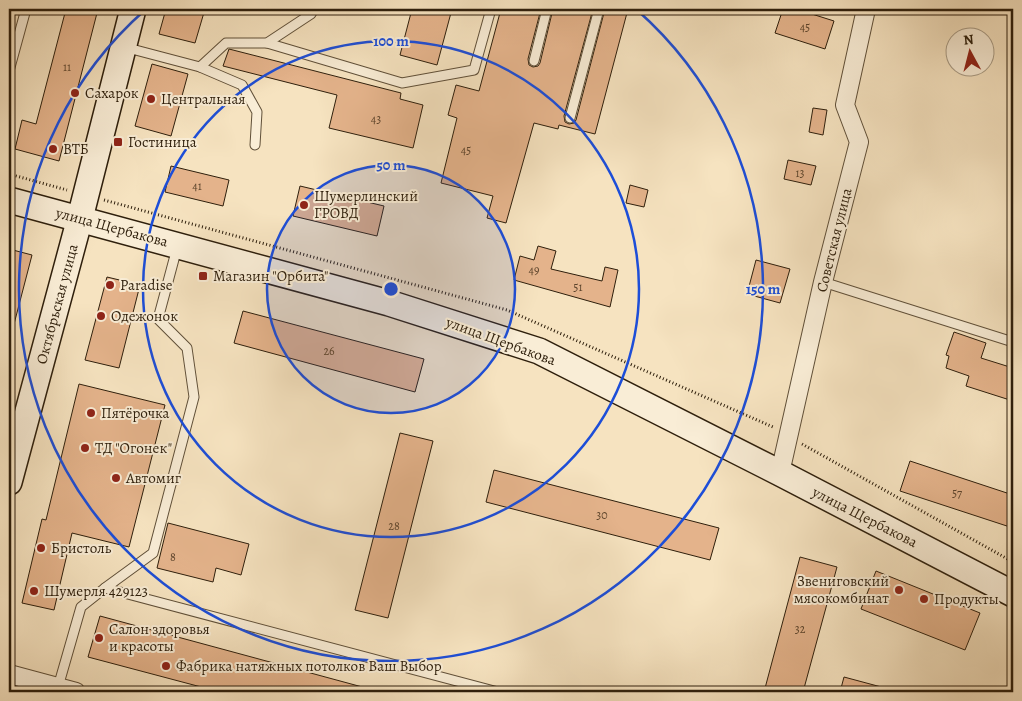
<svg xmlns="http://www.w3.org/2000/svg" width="1022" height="701" font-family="Alegreya,serif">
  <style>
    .building { fill: #e4b38b; stroke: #2e1f0c }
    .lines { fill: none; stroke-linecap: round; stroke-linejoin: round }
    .lane-casing { stroke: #605039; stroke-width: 11 }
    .street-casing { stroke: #605039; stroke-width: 20 }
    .secondary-casing { stroke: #2e1f0c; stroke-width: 28 }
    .path { stroke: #2e1f0c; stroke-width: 3; stroke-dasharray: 1 2.5; stroke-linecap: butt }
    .lane { stroke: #f9edd6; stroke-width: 9 }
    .street { stroke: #f9edd6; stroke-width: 18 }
    .secondary { stroke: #f9edd6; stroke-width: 25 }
    .ring { fill: none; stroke: #1d4ed8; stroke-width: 2.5 }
    .poi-dot { fill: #8f2418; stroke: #f9edd6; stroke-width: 2 }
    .labels { text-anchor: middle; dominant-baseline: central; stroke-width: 4; stroke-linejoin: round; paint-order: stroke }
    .number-label { font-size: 12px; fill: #5c442c }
    .poi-label { font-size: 15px; fill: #2e1f0c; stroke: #f9edd6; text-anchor: start }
    .street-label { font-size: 15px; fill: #2e1f0c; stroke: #f9edd6 }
    .centre { fill: #1d4ed8; stroke: #f9edd6; stroke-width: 2.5 }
    .ring-label { font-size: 15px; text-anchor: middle; font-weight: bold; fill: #1d4ed8; stroke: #f9edd6; stroke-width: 4; stroke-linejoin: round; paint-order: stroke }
  </style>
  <rect width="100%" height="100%" fill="#f6e3c0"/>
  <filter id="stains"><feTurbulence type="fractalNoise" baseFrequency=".004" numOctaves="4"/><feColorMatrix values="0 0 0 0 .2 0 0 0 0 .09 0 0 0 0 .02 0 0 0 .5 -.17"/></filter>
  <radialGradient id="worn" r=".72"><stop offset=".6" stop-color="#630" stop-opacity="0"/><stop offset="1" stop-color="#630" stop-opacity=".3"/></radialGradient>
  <g class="building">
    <polygon points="66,9 81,9 97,13 59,161 15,149 22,120 36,124"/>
    <polygon points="166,9 205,9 195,43 159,34"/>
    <polygon points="412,9 452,9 437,65 400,55"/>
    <polygon points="501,9 541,9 528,59 529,65 533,67 538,66 540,63 553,9 593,9 564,116 565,122 569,124 574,123 576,120 605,9 628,9 595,134 559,125 558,129 534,123 506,223 487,218 493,196 441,183 457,118 448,115 456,85 479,91"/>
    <polygon points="783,9 796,9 834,21 825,49 775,33"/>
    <polygon points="229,49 401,93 400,99 423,105 413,148 329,128 337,95 223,66"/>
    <polygon points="152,64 188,74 171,136 135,126"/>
    <polygon points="813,108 827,110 823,135 809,132"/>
    <polygon points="788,160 816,166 811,185 784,179"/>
    <polygon points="171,166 229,180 223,206 165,192"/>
    <polygon points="630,185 648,190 644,207 626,203"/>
    <polygon points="300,186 384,206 377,236 293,216"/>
    <polygon points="538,246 556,251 551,269 602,281 605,267 618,270 610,307 514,280 520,256 534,260"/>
    <polygon points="9,249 32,255 13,328 9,327"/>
    <polygon points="756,260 790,269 780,303 747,294"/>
    <polygon points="107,277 140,285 119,368 85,360"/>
    <polygon points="243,311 424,359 415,392 234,343"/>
    <polygon points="954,332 986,343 981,358 1013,368 1013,401 966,386 969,376 946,368 949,356 946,355"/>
    <polygon points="79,384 165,405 129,547 72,533 54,610 22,603 42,519 46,520"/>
    <polygon points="400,433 433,441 388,618 355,610"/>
    <polygon points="910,461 1013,495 1013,528 900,491"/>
    <polygon points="494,470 719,528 710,560 486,502"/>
    <polygon points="168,523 249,544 241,575 216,568 213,582 157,568"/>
    <polygon points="800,557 837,567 803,692 764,692"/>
    <polygon points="876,571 980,613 965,650 861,609"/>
    <polygon points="100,616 366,688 366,692 220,692 88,657"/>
    <polygon points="844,677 885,688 885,692 840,692"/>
  </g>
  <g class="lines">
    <defs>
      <g id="lane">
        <polyline points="267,43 402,83 474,70 491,9"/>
        <polyline points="124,47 200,67 242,85 257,112 255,145"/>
        <polyline points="534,61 547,9"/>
        <polyline points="200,67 226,43 267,43 311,14 314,9"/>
        <polyline points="9,71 26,9"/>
        <polyline points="570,118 599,9"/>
        <polyline points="823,282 1013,342"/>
        <polyline points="105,588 153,553 194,397 187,348 158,319 177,248"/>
        <polyline points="58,687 81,607 105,588 498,692"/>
      </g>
      <g id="street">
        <polyline points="780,473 823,282 859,142 845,105 866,9"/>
        <polyline points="9,674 76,692"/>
      </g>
      <g id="secondary">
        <polyline points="9,200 389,303 539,351 780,473 1013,594"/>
        <polyline points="9,482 80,218 133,9"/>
      </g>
    </defs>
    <use href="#lane" class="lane-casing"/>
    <use href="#street" class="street-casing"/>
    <use href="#secondary" class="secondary-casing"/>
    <g class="path">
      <polyline points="9,174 67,190"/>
      <polyline points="104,200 507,310 773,427"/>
      <polyline points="802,444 1013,562"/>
    </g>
    <use href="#lane" class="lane"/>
    <use href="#street" class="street"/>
    <use href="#secondary" class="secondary"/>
  </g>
  <circle cx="391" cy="289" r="124" fill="#1d4ed8" fill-opacity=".12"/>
  <g class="ring">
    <circle cx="391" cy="289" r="124"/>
    <circle cx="391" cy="289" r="248"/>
    <path d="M637 10A372 372 0 1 1 145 10"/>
  </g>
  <g class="poi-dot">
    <circle cx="75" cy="93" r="5"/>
    <circle cx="151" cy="99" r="5"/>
    <rect x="113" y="137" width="10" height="10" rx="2.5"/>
    <circle cx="53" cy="149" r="5"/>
    <circle cx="304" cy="205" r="5"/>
    <rect x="198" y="271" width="10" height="10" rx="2.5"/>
    <circle cx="110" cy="285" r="5"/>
    <circle cx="101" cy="316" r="5"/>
    <circle cx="91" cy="413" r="5"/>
    <circle cx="85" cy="448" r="5"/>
    <circle cx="116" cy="478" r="5"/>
    <circle cx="41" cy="548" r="5"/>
    <circle cx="899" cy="590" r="5"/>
    <circle cx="34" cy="591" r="5"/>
    <circle cx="924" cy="599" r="5"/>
    <circle cx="99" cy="638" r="5"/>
    <circle cx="166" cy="666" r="5"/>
  </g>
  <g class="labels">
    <g class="number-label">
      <text x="805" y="27">45</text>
      <text x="67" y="67">11</text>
      <text x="376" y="119">43</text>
      <text x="466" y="150">45</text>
      <text x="800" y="173">13</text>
      <text x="197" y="186">41</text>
      <text x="534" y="270">49</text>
      <text x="578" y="287">51</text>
      <text x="329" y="351">26</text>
      <text x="957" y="493">57</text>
      <text x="602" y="515">30</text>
      <text x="394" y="526">28</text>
      <text x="173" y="557">8</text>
      <text x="800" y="629">32</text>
    </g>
    <g class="poi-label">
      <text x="85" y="93">Сахарок</text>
      <text x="161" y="99">Центральная</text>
      <text x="128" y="142">Гостиница</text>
      <text x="63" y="149">ВТБ</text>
      <text x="314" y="196">Шумерлинский<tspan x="314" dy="17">ГРОВД</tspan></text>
      <text x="213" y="276">Магазин "Орбита"</text>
      <text x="120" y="285">Paradise</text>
      <text x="111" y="316">Одежонок</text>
      <text x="101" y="413">Пятёрочка</text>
      <text x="95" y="448">ТД "Огонек"</text>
      <text x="126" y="478">Автомиг</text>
      <text x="51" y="548">Бристоль</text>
      <text x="889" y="581" text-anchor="end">Звениговский<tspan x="889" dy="17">мясокомбинат</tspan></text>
      <text x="44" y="591">Шумерля 429123</text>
      <text x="934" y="599">Продукты</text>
      <text x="109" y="629">Салон здоровья<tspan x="109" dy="17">и красоты</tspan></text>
      <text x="176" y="666">Фабрика натяжных потолков Ваш Выбор</text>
    </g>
    <g class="street-label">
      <text transform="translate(112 227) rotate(15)">улица Щербакова</text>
      <text transform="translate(834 240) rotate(-76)">Советская улица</text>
      <text transform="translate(57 304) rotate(-75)">Октябрьская улица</text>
      <text transform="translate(501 341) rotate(20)">улица Щербакова</text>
      <text transform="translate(865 517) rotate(27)">улица Щербакова</text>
    </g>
  </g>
  <circle cx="391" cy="289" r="8" class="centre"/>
  <g class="ring-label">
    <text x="391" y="46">100 m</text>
    <text x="391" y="170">50 m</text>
    <text x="763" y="294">150 m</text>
  </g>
  <rect width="1022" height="701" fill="none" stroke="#f6e3c0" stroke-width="30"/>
  <rect x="10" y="10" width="1002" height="681" fill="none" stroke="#2e1f0c" stroke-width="2.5"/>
  <rect x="15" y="15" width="992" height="671" fill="none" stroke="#2e1f0c"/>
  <g transform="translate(970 52) rotate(353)"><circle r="24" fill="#f9edd6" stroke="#a89b85"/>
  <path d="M0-4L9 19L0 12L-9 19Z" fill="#8f2418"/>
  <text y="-8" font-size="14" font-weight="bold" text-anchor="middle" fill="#2e1f0c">N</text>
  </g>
  <rect width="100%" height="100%" filter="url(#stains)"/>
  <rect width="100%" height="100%" fill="url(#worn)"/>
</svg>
